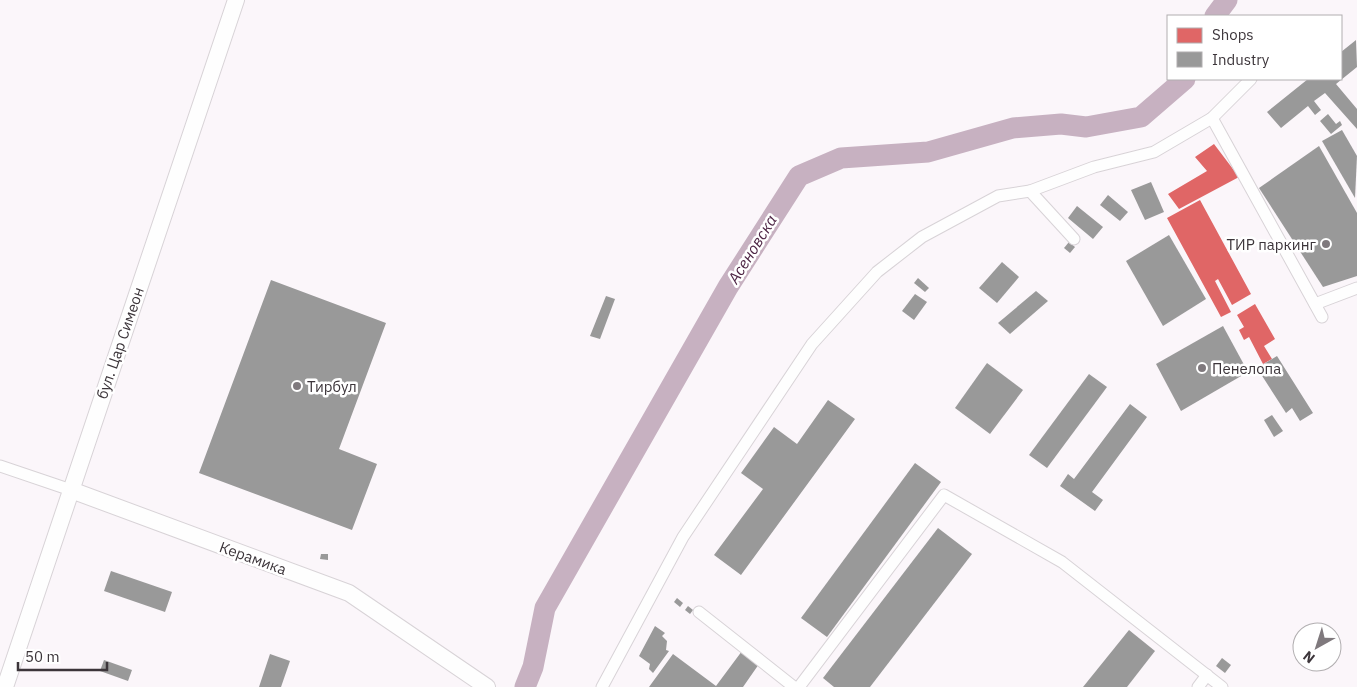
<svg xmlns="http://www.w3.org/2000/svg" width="1357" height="687" font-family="'IBM Plex Sans',sans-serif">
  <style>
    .shops { fill: #e06666 }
    .industry { fill: #999 }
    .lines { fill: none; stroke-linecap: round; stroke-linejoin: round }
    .river { stroke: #c7b1c1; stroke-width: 21 }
    .street-casing { stroke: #d8d3d7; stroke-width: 13 }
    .secondary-casing { stroke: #d8d3d7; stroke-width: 18 }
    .street { stroke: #fefefe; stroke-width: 11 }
    .secondary { stroke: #fefefe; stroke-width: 16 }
    .poi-dot { fill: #7f797d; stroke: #fff; stroke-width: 2 }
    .labels { text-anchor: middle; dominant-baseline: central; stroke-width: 5; stroke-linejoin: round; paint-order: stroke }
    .poi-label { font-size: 15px; fill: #3c353a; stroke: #fff; text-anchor: start }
    .street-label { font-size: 15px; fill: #3c353a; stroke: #fff }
    .water-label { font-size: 16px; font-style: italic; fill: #4d2544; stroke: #fff }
  </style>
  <rect width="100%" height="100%" fill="#fbf6fa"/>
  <g class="shops">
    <polygon points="1214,144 1239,177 1179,209 1168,194 1207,171 1195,157"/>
    <polygon points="1200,200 1251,294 1232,305 1218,279 1215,281 1231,312 1221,317 1167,218"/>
    <polygon points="1255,304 1275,339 1264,346 1272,359 1263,364 1249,337 1244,340 1239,330 1244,327 1237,315"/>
  </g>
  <g class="industry">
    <polygon points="1356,40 1357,67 1336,84 1357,109 1357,129 1325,93 1314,101 1321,110 1315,115 1308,106 1281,128 1267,112 1308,79 1341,79 1341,52"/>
    <polygon points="1328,114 1336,124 1340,121 1342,125 1331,134 1320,121"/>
    <polygon points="1342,130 1357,156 1355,198 1322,141"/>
    <polygon points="1319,146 1357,213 1357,276 1323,287 1259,188"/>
    <polygon points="1151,182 1164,212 1145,220 1131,190"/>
    <polygon points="1108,195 1128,212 1120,221 1100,205"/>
    <polygon points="1077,206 1103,227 1093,239 1068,218"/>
    <polygon points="1169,235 1206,299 1163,326 1126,261"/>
    <polygon points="1069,242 1075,247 1070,253 1064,248"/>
    <polygon points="1002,262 1019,277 997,303 979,288"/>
    <polygon points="918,278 929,288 925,292 914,283"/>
    <polygon points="271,280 386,323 339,449 377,464 352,530 199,473"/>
    <polygon points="1036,291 1048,301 1010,334 998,323"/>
    <polygon points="915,294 927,302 914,320 902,311"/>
    <polygon points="606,296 615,299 600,339 590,336"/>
    <polygon points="1223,326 1248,372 1181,411 1156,364"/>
    <polygon points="1277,356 1313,413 1300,421 1292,408 1286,413 1257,368"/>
    <polygon points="987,363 1023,390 990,434 955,408"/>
    <polygon points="1089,374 1107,387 1047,468 1029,455"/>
    <polygon points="828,400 855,419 741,575 714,555 763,489 741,473 774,427 797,444"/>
    <polygon points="1130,404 1147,417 1092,492 1103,500 1095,511 1060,486 1068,474 1074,479"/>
    <polygon points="1272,415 1283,431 1274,437 1264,420"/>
    <polygon points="915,463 941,482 827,637 801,618"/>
    <polygon points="938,528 972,554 870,687 834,687 823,678"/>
    <polygon points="321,554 328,554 328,560 320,559"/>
    <polygon points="111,571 172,592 165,612 104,591"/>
    <polygon points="677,598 683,603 680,607 674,602"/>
    <polygon points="688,606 693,610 690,614 685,610"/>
    <polygon points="655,626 665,633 662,636 667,641 666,650 669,651 653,673 649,669 650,664 639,656"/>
    <polygon points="1129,630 1155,651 1127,687 1083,687"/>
    <polygon points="742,651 759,664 743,687 649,687 673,654 716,686"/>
    <polygon points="270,654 290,661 281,687 259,687"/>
    <polygon points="1222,658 1231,665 1225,673 1216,666"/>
    <polygon points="104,660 132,670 128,681 100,671"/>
  </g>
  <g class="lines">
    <g class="river">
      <polyline points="1215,16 1227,0"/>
      <polyline points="525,687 533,667 545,608 728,287 799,176 841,158 928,152 1013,128 1061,124 1086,127 1141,117 1185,79"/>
    </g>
    <defs>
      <g id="street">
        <polyline points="1212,118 1322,317"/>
        <polyline points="1030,191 1074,239"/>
        <polyline points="1315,304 1357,288"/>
        <polyline points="0,466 71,490"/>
        <polyline points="699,612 794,687"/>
        <polyline points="602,687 683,537 812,344 877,272 922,237 998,196 1030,191 1094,167 1154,152 1212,118 1251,79"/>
        <polyline points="799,687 944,495 1062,562 1222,687"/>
        <polyline points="1198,687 1207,675"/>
      </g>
      <g id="secondary">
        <polyline points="71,490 349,593 487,687"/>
        <polyline points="5,687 236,0"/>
      </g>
    </defs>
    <use href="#street" class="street-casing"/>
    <use href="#secondary" class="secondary-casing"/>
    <use href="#street" class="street"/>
    <use href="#secondary" class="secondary"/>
  </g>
  <g class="poi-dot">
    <circle cx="1326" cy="244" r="5"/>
    <circle cx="1202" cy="368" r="5"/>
    <circle cx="297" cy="386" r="5"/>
  </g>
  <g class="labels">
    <g class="poi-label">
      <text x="1316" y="244" text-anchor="end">ТИР паркинг</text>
      <text x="1212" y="368">Пенелопа</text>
      <text x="307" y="386">Тирбул</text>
    </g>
    <g class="street-label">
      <text transform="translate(120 343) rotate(-71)">бул. Цар Симеон</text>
      <text transform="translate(253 558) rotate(20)">Керамика</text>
    </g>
    <g class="water-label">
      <text transform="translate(752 249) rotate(-58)">Асеновска</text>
    </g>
  </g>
  <rect x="1167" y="15" width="175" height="65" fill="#ffffff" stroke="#b1aeb0"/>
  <rect x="1177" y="28" width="25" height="15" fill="#e06666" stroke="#b1aeb0"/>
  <text x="1212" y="40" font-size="15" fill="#3c353a">Shops</text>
  <rect x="1177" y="52" width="25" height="15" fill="#999999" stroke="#b1aeb0"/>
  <text x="1212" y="65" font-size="15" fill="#3c353a">Industry</text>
  <g transform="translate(1317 647) rotate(219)"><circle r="24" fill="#ffffff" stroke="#b1aeb0"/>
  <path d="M0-4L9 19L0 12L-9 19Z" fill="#7f797d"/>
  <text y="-8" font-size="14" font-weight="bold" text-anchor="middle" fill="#3c353a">N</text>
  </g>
  <path d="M18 662v8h89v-8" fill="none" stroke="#3c353a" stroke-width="2.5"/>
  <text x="25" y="662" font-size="15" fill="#3c353a" stroke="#ffffff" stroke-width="4" paint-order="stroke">50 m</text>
</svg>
